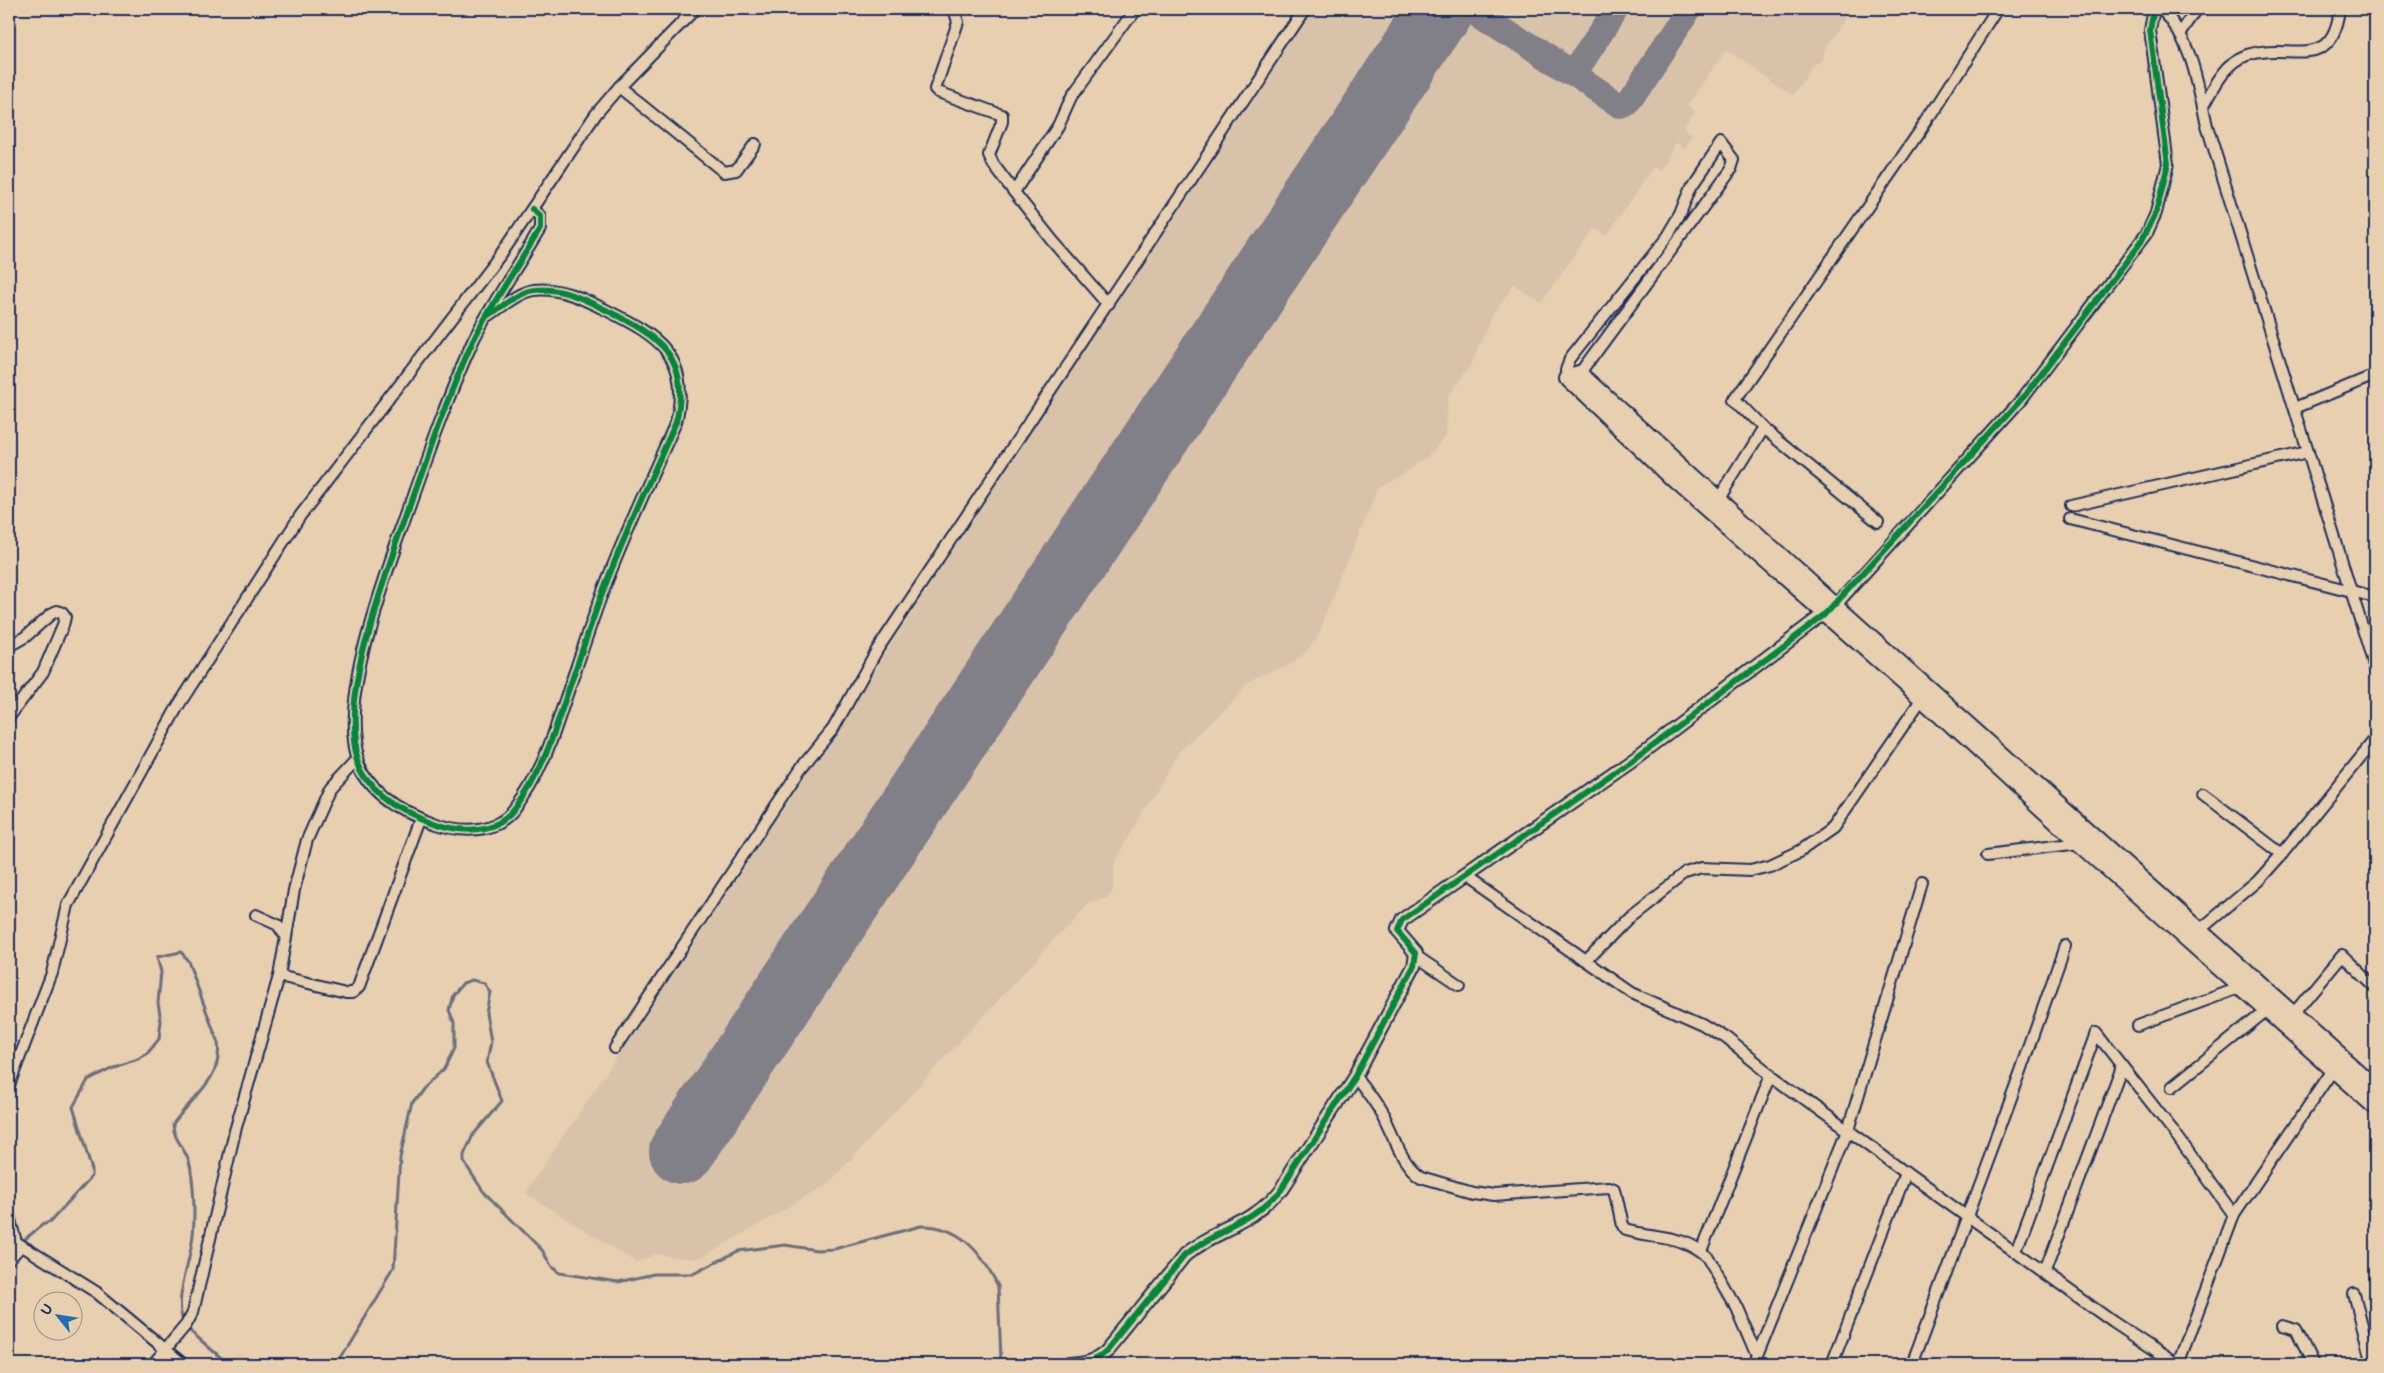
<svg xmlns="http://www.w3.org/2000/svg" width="2384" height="1373" font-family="'Balsamiq Sans',sans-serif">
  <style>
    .built { fill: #d8c3aa }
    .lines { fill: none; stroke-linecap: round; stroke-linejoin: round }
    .stream { stroke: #6b6e7e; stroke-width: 3 }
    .taxiway { stroke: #817f87; stroke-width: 26 }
    .runway { stroke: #817f87; stroke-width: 66 }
    .minor-casing { stroke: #1b2f5e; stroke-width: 14 }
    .tertiary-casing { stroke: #1b2f5e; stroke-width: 16 }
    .trunk-casing { stroke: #1b2f5e; stroke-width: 20 }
    .minor { stroke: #e7cfb0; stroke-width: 10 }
    .tertiary { stroke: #e7cfb0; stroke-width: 12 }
    .trunk { stroke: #e7cfb0; stroke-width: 16 }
    .cycleway-casing { stroke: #e7cfb0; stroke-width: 9 }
    .cycleway { stroke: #00873e; stroke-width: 6 }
  </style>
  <rect width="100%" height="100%" fill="#e7cfb0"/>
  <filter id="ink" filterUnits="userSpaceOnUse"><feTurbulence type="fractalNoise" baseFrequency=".02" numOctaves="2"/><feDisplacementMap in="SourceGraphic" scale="10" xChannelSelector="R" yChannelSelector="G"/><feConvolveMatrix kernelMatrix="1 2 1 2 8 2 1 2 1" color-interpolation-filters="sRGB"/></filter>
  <g filter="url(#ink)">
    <polygon class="built" points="1309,9 1837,9 1847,15 1824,49 1822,58 1812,66 1793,95 1726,49 1687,106 1696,112 1684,131 1692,137 1685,148 1676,143 1659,170 1653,167 1607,235 1595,229 1541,303 1515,286 1491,315 1472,364 1448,397 1446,436 1425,459 1401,475 1385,482 1378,488 1320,632 1306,652 1291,663 1247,685 1178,753 1131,836 1114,860 1112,888 1104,898 1087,904 828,1184 703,1257 692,1259 656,1254 636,1262 525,1193 737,878"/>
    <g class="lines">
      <g class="stream">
        <path d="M24,1240L42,1225L50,1222L92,1176V1170L73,1107L88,1080L111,1068L138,1059L147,1054L159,1039L161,1021L158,1003L161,972L157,957L181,952L188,961L218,1043C223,1080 191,1097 173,1124C173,1139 185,1148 189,1162C194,1181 195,1215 193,1235C191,1261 174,1297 183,1321"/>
        <polyline points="189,1330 228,1364"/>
        <path d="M336,1364L393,1270L400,1156L412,1103L423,1088L444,1069L454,1048V1023L449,1010L453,995L463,983L472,980L484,983L490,992L486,1013L491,1042L487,1062L502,1101L473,1135L464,1155V1162L483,1191L542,1250L551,1266L559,1273L618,1282L654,1274H693L738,1251L785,1245L817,1250L834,1249L921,1226C960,1225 982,1253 998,1286L1001,1361"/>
      </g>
      <g class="taxiway">
        <polyline points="1473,9 1567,70"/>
        <polyline points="1616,9 1577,69 1567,70 1621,106 1627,104 1689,9"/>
        <polyline points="1433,21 1451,9"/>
      </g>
      <polyline class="runway" points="682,1151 1441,9"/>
      <defs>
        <g id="minor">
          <polyline points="952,9 955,12 958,22 935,89 938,92 1002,115 1002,122 989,155 993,164 1014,192 1058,126 1071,97 1135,9"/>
          <path d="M2161,9C2192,39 2198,85 2207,126L2375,668"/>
          <polyline points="2180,34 2197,9"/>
          <polyline points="619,87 724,172 736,170 755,144"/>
          <path d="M2203,107C2213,88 2226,62 2247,55C2290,41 2332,74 2340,9"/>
          <polyline points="1014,192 1053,241 1109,305"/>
          <path d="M488,316C502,307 518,292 534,290C560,287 584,299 606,310C658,336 692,356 676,422C650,481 621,541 599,602C587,635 576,669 564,703C552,740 539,779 514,810C496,833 463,833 437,824C404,813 370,795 358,759C337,700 384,577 405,518C426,458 447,398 473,341C491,304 519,265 540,229V216L532,209"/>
          <polyline points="1567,377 1566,369 1570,359 1668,236 1681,214 1692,186 1721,143 1734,160 1731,169 1580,374"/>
          <polyline points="2295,408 2375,375"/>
          <polyline points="1718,500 1763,428"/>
          <polyline points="2071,506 2308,452"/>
          <polyline points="2070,519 2375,597"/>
          <polyline points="1878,522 1763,428 1735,399 1924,125 1998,9"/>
          <polyline points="1835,606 2021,400 2147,233 2156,213 2168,164 2150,30 2154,9"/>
          <polyline points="9,646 25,637 51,614 57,611 62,613 65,617 63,625 43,672 9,717"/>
          <polyline points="2203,794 2282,854"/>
          <polyline points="1988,854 2080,843"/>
          <polyline points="1464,876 1632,993 1702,1024 1725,1038 1771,1075 1906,1173 2113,1322 2176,1364"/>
          <polyline points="256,915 278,925 286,937 279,976"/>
          <polyline points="2195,934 2258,881 2282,854 2375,739"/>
          <polyline points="286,937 294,890 307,840 330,788 357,759"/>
          <polyline points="1416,956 1459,985"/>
          <polyline points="1586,961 1630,916 1685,873 1702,868 1750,870 1770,865 1800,851 1833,828 1925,694"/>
          <polyline points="2289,1019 2342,955 2375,987"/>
          <polyline points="2138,1025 2242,987"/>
          <polyline points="615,1048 801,768 833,729 877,650 1305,9"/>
          <path d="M1355,1076C1366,1090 1376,1103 1384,1118C1394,1137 1402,1165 1421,1177L1472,1192L1494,1195L1609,1187L1614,1189L1622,1226L1625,1230C1654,1238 1685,1235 1707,1257L1736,1307L1757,1356L1753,1364"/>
          <polyline points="9,1085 52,973 68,905 178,706 300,516 504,250 596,114 619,87 695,9"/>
          <polyline points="2172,1087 2267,1010"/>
          <polyline points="9,1216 16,1242 96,1292 183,1364"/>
          <polyline points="1701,1251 1771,1075"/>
          <polyline points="2016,1251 2096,1033 2174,1132 2234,1215"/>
          <polyline points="9,1259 21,1246"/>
          <polyline points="2045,1272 2122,1066"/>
          <polyline points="2354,1294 2372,1364"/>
          <polyline points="2282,1326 2296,1330 2313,1364"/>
          <polyline points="1757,1356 1848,1130 1922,884"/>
          <polyline points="153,1364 186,1325 193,1312 235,1131 279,976 346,992 353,992 359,987 421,819"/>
          <polyline points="1832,1364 1906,1173"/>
          <polyline points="1912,1364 2021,1071 2065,946"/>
          <polyline points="2178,1364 2234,1215 2333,1070"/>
        </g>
        <path id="tertiary" d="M1068,1364C1085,1363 1096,1361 1108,1350L1185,1255C1219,1228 1252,1228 1281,1190L1355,1076L1414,966L1416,953L1397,931L1402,920L1632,760L1832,608"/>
        <polyline id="trunk" points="2375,1088 1835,606 1580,374 1567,377 1675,480 1922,698 2080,843 2375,1106"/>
      </defs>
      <use href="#minor" class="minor-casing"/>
      <use href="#tertiary" class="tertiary-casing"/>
      <use href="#trunk" class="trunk-casing"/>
      <use href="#minor" class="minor"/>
      <use href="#tertiary" class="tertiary"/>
      <use href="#trunk" class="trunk"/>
      <defs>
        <g id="cycleway">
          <path d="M488,316C502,307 518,292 534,290C560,287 584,299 606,310C658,336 692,356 676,422C650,481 621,541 599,602C587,635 576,669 564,703C552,740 539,779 514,810C496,833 463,833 437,824C404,813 370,795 358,759C337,700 384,577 405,518C426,458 447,398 473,341C491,304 519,265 540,229V216L532,209"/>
          <path d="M1068,1364C1085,1363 1096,1361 1108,1350L1185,1255C1219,1228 1252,1228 1281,1190L1355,1076L1414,966L1416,953L1397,931L1402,920L1632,760L1825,615L2021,400L2141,242L2156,213L2168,164L2150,30L2154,9"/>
        </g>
      </defs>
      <use href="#cycleway" class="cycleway-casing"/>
      <use href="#cycleway" class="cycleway"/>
    </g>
  </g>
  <rect width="2384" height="1373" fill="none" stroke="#e7cfb0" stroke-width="30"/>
  <rect x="15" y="15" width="2354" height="1343" fill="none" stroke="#1b2f5e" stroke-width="2" filter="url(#ink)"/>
  <g transform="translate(58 1316) rotate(300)"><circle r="24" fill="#e7cfb0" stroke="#958f8f"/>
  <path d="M0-4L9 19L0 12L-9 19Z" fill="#1f6fb2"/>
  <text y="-8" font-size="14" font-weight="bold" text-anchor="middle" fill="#1b2f5e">U</text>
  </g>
</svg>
